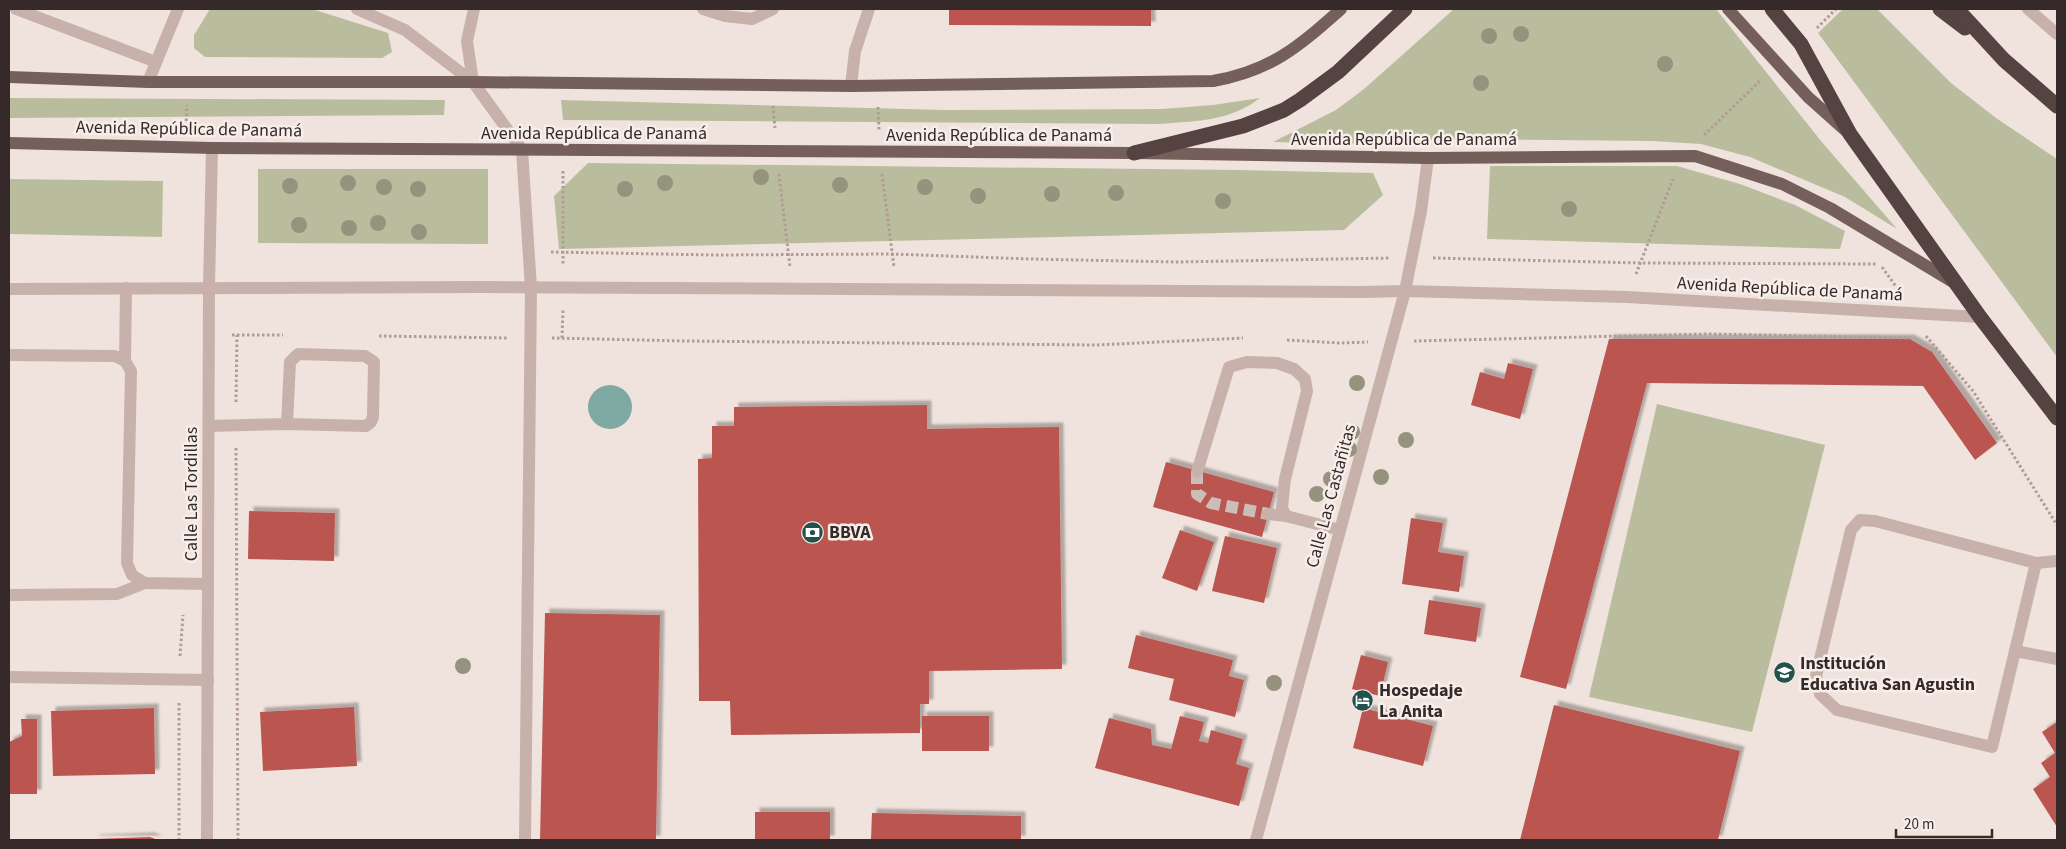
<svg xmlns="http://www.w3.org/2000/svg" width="2066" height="849" font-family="'Source Sans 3',sans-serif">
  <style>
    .green { fill: #b9bd9e }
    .water { fill: #7eaaa3 }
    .building { fill: #ba5550; filter: url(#shadow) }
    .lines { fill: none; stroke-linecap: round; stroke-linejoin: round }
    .minor-tunnel { stroke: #cbbeb9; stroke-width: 12; stroke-dasharray: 12 6; stroke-linecap: butt }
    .path { stroke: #b29b94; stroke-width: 3; stroke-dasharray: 2.5 2.5; stroke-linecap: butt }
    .minor { stroke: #c7b1aa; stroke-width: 12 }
    .major { stroke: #755f5b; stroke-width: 12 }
    .highway { stroke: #554341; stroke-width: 15 }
    .tree { fill: #95937d }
    .labels { text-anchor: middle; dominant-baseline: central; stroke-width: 5; stroke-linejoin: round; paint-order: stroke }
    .street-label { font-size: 18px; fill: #352a29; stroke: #f8eee9 }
    .poi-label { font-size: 18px; font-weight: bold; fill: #352a29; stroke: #f8eee9; text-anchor: start }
  </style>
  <defs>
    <filter id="shadow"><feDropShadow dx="4.5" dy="-4.5" stdDeviation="1" flood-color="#0004"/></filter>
  </defs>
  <rect width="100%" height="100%" fill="#f0e3dd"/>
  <g class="green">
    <polygon points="210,9 312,9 388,33 392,52 382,58 205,57 194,48 194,35"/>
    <polygon points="1454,9 1716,9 1821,141 1897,229 1845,197 1750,157 1701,144 1652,141 1460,139 1341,144 1273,142 1336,110 1364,89"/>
    <polygon points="1843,9 1877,9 1951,83 1996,118 2057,159 2057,357 1818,33"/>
    <polygon points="9,98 445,100 444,115 9,118"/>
    <path d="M1260,98C1229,122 1195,121 1158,124L563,120L561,100L945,110L1162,109L1213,105Z"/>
    <polygon points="588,163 1238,170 1373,173 1383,195 1344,230 559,249 554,196"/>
    <polygon points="1490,166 1677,166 1740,184 1795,205 1845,231 1840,249 1487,239"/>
    <polygon points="258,169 488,169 488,244 258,243"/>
    <polygon points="9,179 163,181 162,237 9,234"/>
    <polygon points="1657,404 1825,445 1752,732 1589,697"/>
  </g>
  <circle class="water" cx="610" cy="407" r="22"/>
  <g class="building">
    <polygon points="949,9 1151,9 1151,26 949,25"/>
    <polygon points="1609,339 1910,339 1932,352 1997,443 1975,460 1923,386 1647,383 1566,689 1520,677"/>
    <polygon points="1508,363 1533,369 1520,419 1471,405 1480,372 1504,379"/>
    <polygon points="927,405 927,429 1059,427 1062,669 929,671 929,704 920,704 920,733 731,735 730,701 699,701 698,459 712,458 712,426 734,426 734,407"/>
    <polygon points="1166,462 1274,492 1262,537 1153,507"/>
    <polygon points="249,511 335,513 334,561 248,559"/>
    <polygon points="1411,518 1443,523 1438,552 1464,556 1459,592 1402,584"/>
    <polygon points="1180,530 1214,542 1197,591 1162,578"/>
    <polygon points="1225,536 1277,548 1264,603 1212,591"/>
    <polygon points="1429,600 1481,608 1476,642 1424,634"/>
    <polygon points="545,613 660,615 656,840 540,840"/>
    <polygon points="1136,635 1233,660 1229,676 1244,680 1235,717 1169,700 1174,679 1128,668"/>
    <polygon points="1361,655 1388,662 1380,696 1352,689"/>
    <polygon points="1554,705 1740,751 1718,840 1520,840"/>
    <polygon points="354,707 357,766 263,771 260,712"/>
    <polygon points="154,708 155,774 53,776 51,711"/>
    <polygon points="1363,708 1433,726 1423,766 1353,748"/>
    <rect x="922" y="716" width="67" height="35"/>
    <polygon points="1180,716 1204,722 1199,741 1208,743 1211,730 1243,739 1236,764 1249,768 1239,806 1095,768 1109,718 1151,729 1152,745 1171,749"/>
    <polygon points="21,719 37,719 37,794 9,794 9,742 22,736"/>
    <polygon points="2057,722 2057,827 2033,789 2050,777 2041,763 2055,753 2042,732"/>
    <rect x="755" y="812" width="75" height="28"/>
    <polygon points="872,813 1021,816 1021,840 871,840"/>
    <polygon points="150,837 158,840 95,840 95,839"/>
  </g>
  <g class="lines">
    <polyline class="minor-tunnel" points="1197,472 1197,494 1211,503 1268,514"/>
    <g class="path">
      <polyline points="1817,28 1836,9"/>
      <polyline points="773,106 775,128"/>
      <polyline points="878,107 879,130"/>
      <polyline points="186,126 187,105"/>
      <polyline points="1704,135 1761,80"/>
      <polyline points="563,171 563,265"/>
      <polyline points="779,174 790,267"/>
      <polyline points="882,174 894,267"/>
      <polyline points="551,252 714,255 892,254 1030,259 1178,262 1390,258"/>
      <polyline points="1433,258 1641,263 1877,264"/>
      <polyline points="1882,267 1897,288"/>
      <polyline points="1636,274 1673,179"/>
      <polyline points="232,335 283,335"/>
      <polyline points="379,336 508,338"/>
      <polyline points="1926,336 1973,391 2057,525"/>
      <polyline points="552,338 685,341 1096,345 1243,338"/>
      <polyline points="562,338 563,309"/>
      <polyline points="1287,340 1339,343 1368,342"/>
      <polyline points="1414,341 1709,334 1910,338"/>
      <polyline points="236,402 237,335"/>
      <polyline points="236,448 238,840"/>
      <polyline points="180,656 183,615"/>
      <polyline points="179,703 179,840"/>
    </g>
    <g class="minor">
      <polyline points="16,9 156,62"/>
      <polyline points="357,9 405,30 473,82"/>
      <polyline points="474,9 467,41 473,82 522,150 531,288 525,840"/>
      <polyline points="703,9 725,16 752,19 773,9"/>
      <polyline points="2028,9 2057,34"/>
      <polyline points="148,82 178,9"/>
      <polyline points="851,86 855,51 869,9"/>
      <polyline points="9,289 481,287 1361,292 1405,291 1627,297 1980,317"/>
      <polyline points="9,355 115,356 125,361 131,371 127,563 132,575 145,583 208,584"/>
      <polyline points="125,361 126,288"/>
      <polyline points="209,426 287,424 366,426 371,422 373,417 374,362 365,356 298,354 290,362 287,424"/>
      <polyline points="1197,472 1229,367 1247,362 1277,363 1294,369 1305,379 1307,391 1285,479 1282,508 1286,516 1268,514"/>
      <polyline points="1286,516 1340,530"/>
      <polyline points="2057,561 2036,563 1875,521 1860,520 1851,530 1816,676 1820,694 1837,710 1992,747 2015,651 2057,659"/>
      <polyline points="9,595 117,594 145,583"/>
      <polyline points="2015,651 2036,563"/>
      <polyline points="9,677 208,680"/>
      <polyline points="207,840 209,287 212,148"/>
      <polyline points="1256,840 1405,291 1421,211 1428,158"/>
    </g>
    <g class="major">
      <polyline points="1728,9 1808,97 1846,131"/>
      <path d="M9,77L148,82H473L851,86L1213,81C1271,71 1298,47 1341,9"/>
      <polyline points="9,143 212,148 1134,153 1428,158 1695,156 1782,184 1830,208 1953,282"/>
    </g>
    <g class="highway">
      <polyline points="1772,9 1801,44 1850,134 1980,317 2057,418"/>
      <polyline points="1940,9 1965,28"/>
      <polyline points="1957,9 2004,60 2057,106"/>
      <polyline points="1134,153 1243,126 1284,110 1300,100 1338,72 1405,9"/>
    </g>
  </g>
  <g class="tree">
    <circle cx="1521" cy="34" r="8"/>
    <circle cx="1489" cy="36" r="8"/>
    <circle cx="1665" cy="64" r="8"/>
    <circle cx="1481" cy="83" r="8"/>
    <circle cx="761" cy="177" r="8"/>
    <circle cx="348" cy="183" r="8"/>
    <circle cx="665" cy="183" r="8"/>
    <circle cx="840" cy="185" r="8"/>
    <circle cx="290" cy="186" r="8"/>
    <circle cx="384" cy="187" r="8"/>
    <circle cx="925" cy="187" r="8"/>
    <circle cx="418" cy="189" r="8"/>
    <circle cx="625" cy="189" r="8"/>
    <circle cx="1116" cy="193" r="8"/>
    <circle cx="1052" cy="194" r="8"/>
    <circle cx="978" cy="196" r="8"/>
    <circle cx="1223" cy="201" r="8"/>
    <circle cx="1569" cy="209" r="8"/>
    <circle cx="378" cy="223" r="8"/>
    <circle cx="299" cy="225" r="8"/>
    <circle cx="349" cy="228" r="8"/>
    <circle cx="419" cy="232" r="8"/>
    <circle cx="1357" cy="383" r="8"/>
    <circle cx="1352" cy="432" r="8"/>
    <circle cx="1406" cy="440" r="8"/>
    <circle cx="1349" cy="449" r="8"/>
    <circle cx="1381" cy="477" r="8"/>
    <circle cx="1331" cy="479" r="8"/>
    <circle cx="1317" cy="494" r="8"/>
    <circle cx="463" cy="666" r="8"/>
    <circle cx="1274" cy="683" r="8"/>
  </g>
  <defs>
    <symbol id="bank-disc" viewBox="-11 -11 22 22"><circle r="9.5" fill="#22524c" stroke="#f8eee9"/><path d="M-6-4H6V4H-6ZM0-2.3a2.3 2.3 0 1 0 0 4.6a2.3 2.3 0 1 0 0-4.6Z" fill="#fff"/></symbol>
    <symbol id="school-disc" viewBox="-11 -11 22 22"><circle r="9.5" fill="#22524c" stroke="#f8eee9"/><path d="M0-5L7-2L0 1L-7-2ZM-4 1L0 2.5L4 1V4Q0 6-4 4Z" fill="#fff"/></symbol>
    <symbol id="hotel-disc" viewBox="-11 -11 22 22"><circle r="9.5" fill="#22524c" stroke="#f8eee9"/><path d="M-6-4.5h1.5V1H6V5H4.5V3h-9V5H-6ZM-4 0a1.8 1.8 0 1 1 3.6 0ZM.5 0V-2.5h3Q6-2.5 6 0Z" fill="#fff"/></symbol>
  </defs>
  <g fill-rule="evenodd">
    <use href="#bank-disc" x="800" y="520" width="25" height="25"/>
    <use href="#school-disc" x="1772" y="660" width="25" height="25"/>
    <use href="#hotel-disc" x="1350" y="688" width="25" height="25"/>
  </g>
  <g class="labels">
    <g class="street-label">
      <text transform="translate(189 129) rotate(1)">Avenida República de Panamá</text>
      <text x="594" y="133">Avenida República de Panamá</text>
      <text x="999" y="135">Avenida República de Panamá</text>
      <text x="1404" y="139">Avenida República de Panamá</text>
      <text transform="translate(1790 289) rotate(3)">Avenida República de Panamá</text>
      <text transform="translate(191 494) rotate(-90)">Calle Las Tordillas</text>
      <text transform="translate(1331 496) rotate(-75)">Calle Las Castañitas</text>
    </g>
    <g class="poi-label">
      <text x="829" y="532">BBVA</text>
      <text x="1800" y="663">Institución<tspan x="1800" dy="21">Educativa San Agustin</tspan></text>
      <text x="1379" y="690">Hospedaje<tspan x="1379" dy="21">La Anita</tspan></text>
    </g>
  </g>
  <rect width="2066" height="849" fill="none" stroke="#352a29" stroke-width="20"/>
  <path d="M1896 829v8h96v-8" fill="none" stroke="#352a29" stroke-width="2.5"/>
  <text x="1904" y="829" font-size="15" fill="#352a29" stroke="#f8eee9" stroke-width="4" paint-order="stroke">20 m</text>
</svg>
